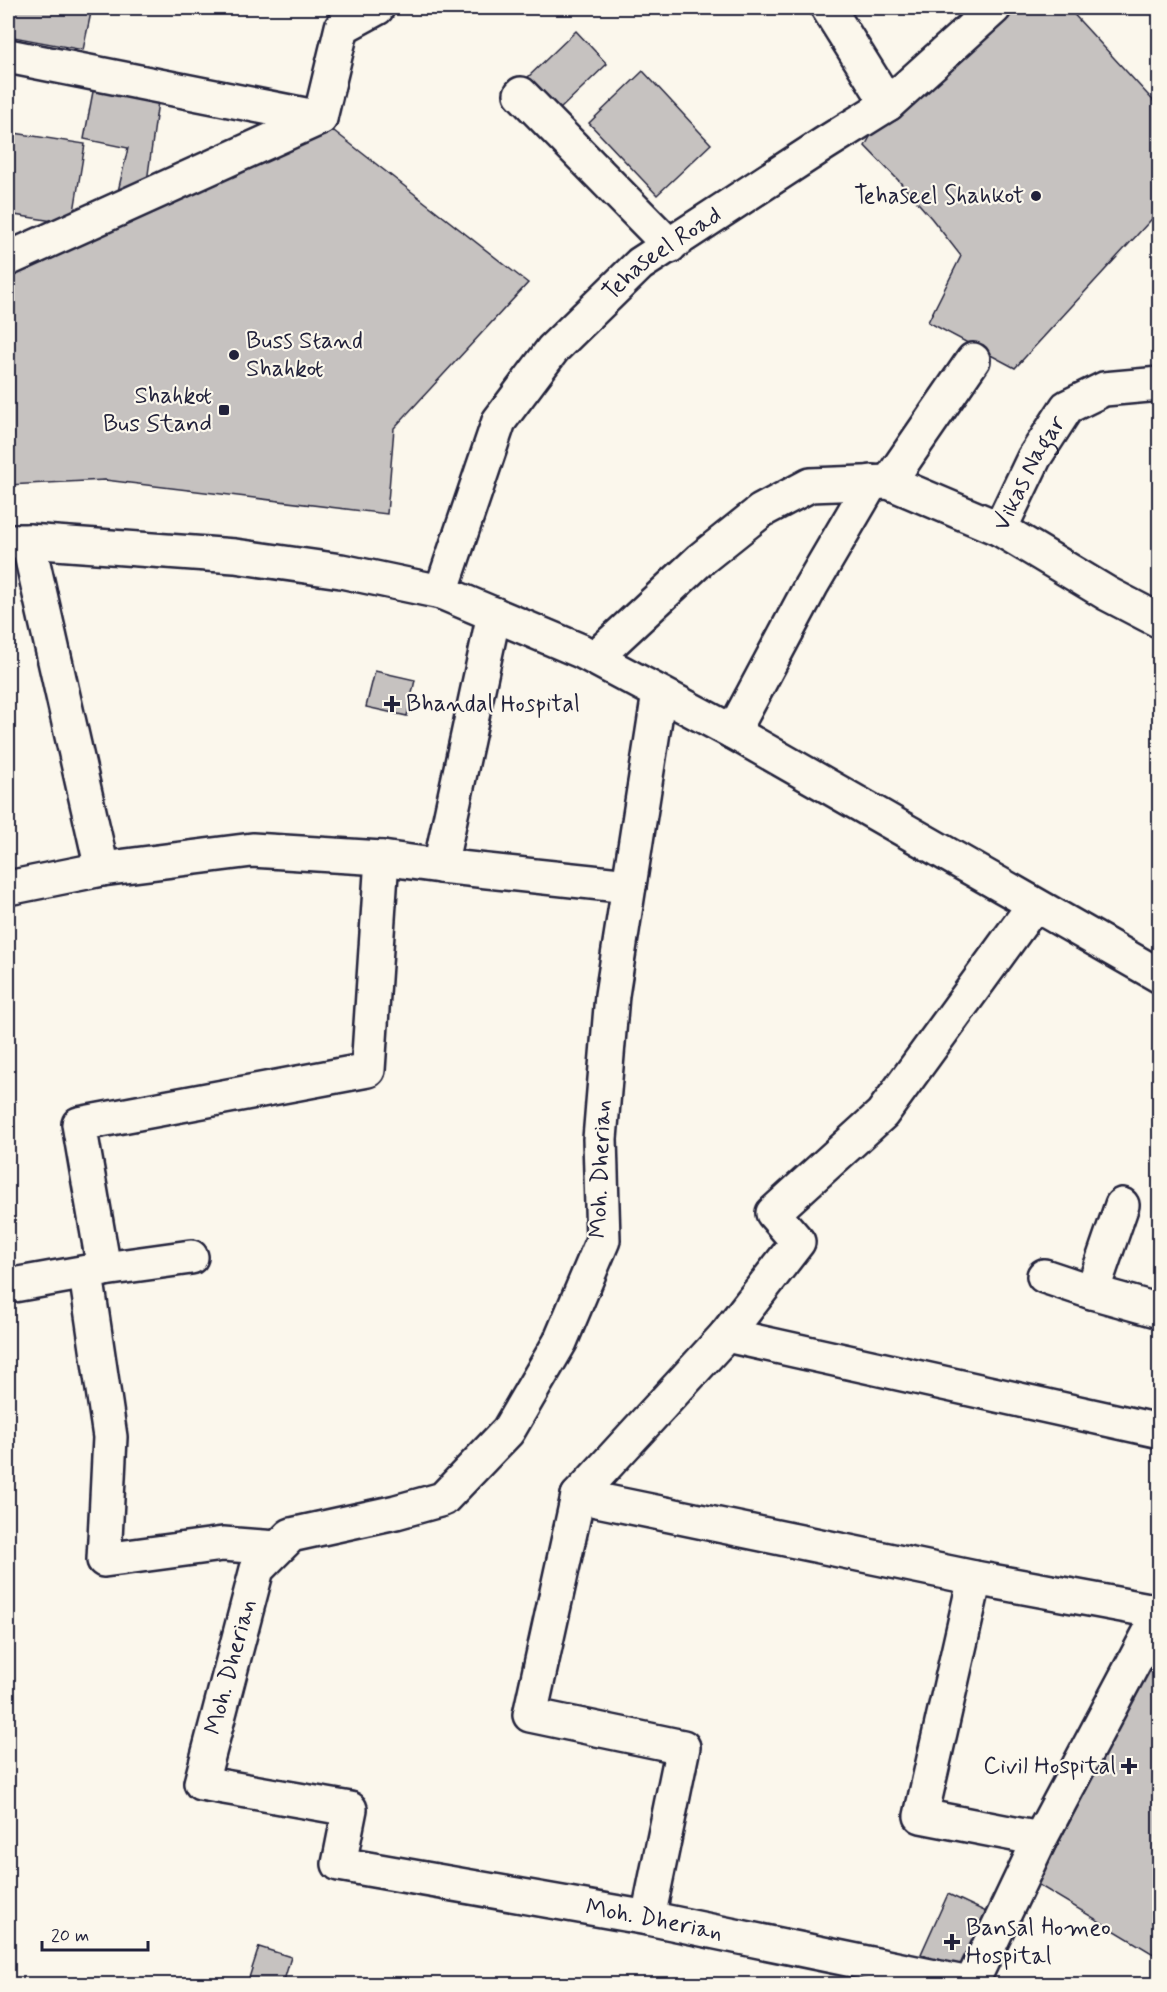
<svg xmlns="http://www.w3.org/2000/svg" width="1167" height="1992" font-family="Mynerve,sans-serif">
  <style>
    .building { fill: #c6c2c0; stroke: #22223b; stroke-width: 1.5 }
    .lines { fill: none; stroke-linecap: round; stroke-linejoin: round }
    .minor-casing { stroke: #22223b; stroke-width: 38 }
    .minor { stroke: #fbf7ec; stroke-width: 33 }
    .poi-dot { fill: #22223b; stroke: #fbf7ec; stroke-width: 2 }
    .labels { text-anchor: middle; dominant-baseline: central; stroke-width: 4.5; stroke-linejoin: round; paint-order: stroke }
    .poi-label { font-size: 24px; fill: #22223b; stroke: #fbf7ec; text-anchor: end }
    .street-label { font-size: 24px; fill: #22223b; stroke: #fbf7ec }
  </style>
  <rect width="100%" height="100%" fill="#fbf7ec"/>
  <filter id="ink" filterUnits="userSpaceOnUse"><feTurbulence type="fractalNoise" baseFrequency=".0167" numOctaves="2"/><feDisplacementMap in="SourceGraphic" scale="12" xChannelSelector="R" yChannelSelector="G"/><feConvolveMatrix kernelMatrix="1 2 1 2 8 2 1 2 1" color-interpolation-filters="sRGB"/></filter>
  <g filter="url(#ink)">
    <g class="building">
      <polygon points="8,8 92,8 83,50 8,36"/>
      <polygon points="1015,8 1068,8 1160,108 1160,210 1015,368 928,322 961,256 932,219 899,181 865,146 888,104 986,32"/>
      <polygon points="576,31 607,64 558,111 527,78"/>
      <polygon points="643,71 711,144 657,195 589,123"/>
      <polygon points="95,81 159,94 146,189 116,200 128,148 84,139"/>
      <polygon points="334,131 528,283 394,428 387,514 105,480 8,485 8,267"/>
      <polygon points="8,132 85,144 72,224 8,214"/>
      <polygon points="375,671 415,680 407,716 366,707"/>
      <polygon points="1160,1649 1160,1958 1037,1884"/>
      <polygon points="948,1894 995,1916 968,1976 921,1954"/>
      <polygon points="259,1947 291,1957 283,1984 247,1984"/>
    </g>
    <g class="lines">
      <defs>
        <g id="minor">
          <polyline points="828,8 888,104"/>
          <polyline points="8,56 320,118"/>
          <polyline points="521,94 670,246"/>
          <polyline points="8,259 320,118 342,27 377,8"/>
          <polyline points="889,482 973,360"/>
          <path id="s1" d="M1000,529L1034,458L1067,407L1104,389L1160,384"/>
          <polyline points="8,541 28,541 235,556 341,571 441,592 581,651 733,732 1160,976"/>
          <polyline points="28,541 102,869"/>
          <path id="s2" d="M441,592L499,421L553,349L640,264L824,144L888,104L994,8"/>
          <polyline points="595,658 701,559 761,511 810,485 889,482 1000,529 1108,594 1160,621"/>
          <path id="s3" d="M659,693L612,995L600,1139L603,1240L560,1342L508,1431L443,1499L396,1512L291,1535L257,1569L201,1783L350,1809L339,1864L648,1918L969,1984"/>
          <polyline points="733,732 811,586 872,482"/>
          <polyline points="440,866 494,614"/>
          <polyline points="8,888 102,869 252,850 382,858 440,866 629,886"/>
          <polyline points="104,1269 79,1124 368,1070 382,858"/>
          <polyline points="86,1274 110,1437 104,1560 223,1544 277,1548"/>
          <polyline points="1044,1276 1092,1292 1160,1311"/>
          <polyline points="8,1286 104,1269 191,1257"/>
          <polyline points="1092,1292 1122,1205"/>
          <polyline points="726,1335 1160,1431"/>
          <polyline points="578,1496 975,1578 1160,1612"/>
          <polyline points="975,1578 921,1816 1040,1839"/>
          <polyline points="648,1918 683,1747 530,1715 578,1496 726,1335 798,1242 773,1213 882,1114 1034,905"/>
          <polyline points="971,1984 1040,1839 1160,1613"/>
        </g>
      </defs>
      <use href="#minor" class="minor-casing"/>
      <use href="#minor" class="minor"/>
    </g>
  </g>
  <g class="poi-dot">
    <circle cx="1036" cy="196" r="6"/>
    <circle cx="234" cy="355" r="6"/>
    <rect x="218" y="404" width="12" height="12" rx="3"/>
    <path d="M389 695h6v6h6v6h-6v6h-6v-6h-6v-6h6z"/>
    <path d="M1126 1757h6v6h6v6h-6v6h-6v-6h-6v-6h6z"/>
    <path d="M949 1933h6v6h6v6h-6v6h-6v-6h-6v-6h6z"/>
  </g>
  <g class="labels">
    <g class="poi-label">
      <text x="1024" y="196">Tehaseel Shahkot</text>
      <text x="246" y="341" text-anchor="start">Buss Stand<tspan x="246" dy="28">Shahkot</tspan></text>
      <text x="212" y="396">Shahkot<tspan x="212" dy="28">Bus Stand</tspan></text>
      <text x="406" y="704" text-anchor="start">Bhandal Hospital</text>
      <text x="1116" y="1766">Civil Hospital</text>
      <text x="966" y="1928" text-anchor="start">Bansal Homeo<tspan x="966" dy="28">Hospital</tspan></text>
    </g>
    <g class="street-label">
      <text stroke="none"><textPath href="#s2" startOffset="416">Tehaseel Road</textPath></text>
      <text stroke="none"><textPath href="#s1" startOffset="63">Vikas Nagar</textPath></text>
      <text transform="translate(601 1169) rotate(-88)">Moh. Dherian</text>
      <text transform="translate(231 1667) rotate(-75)">Moh. Dherian</text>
      <text stroke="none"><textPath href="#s3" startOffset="1812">Moh. Dherian</textPath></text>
    </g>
  </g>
  <rect width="1167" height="1992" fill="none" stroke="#fbf7ec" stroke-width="30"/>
  <rect x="15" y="15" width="1137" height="1962" fill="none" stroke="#22223b" stroke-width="2" filter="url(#ink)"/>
  <path d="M42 1941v9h106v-9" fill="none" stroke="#22223b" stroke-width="3"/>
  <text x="51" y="1941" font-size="18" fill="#22223b" stroke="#fbf7ec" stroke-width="4.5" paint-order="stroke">20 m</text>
</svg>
